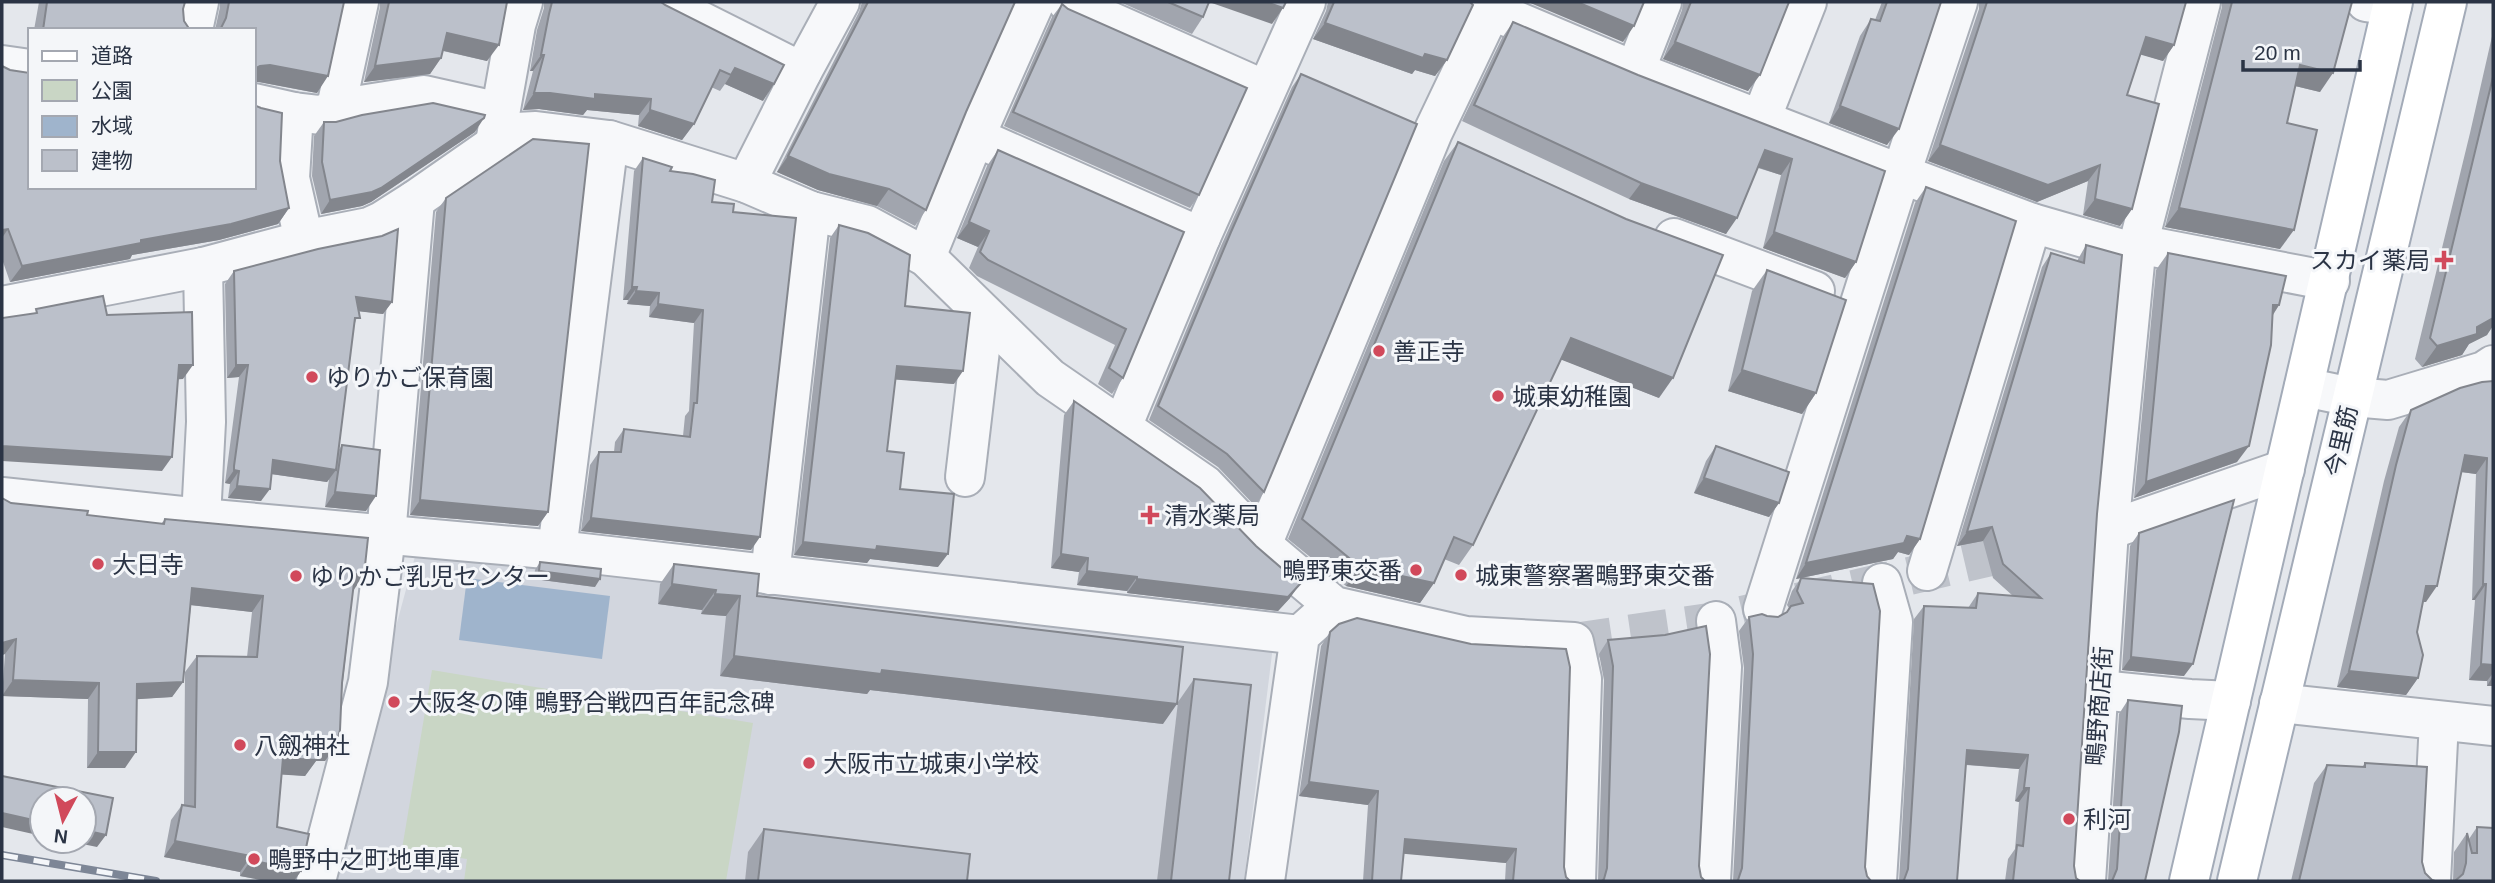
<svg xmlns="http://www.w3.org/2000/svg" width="2495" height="883" font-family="Arial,'Noto Sans JP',sans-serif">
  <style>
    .built { fill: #d2d6de }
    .green { fill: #c9d6c5 }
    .water { fill: #9fb4cc }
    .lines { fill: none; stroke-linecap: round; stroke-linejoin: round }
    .minor-tunnel { stroke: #bfc3cb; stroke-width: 38; stroke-dasharray: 38 19; stroke-linecap: butt }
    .minor-casing { stroke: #a9aeb7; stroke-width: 42 }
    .major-casing { stroke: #a3abb8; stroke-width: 42 }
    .minor { stroke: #f7f8fa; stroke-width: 38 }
    .major { stroke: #fff; stroke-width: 38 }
    .rail-casing { stroke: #7d8696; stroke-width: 8 }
    .rail { stroke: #f4f6f9; stroke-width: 5; stroke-dasharray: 16; stroke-linecap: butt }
    .wall { fill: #a1a5ae }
    .shaded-wall { fill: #83868d }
    .building { fill: #bbc0ca; stroke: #83868d; stroke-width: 2 }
    .poi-dot { fill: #d1495b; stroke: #f4f6f9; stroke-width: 2.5 }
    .labels { text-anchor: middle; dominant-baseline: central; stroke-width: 6; stroke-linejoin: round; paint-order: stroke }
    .poi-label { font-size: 24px; fill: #2b3445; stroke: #f4f6f9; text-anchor: start }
    .street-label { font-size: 24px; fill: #2b3445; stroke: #f4f6f9 }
  </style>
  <rect width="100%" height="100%" fill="#e4e7ec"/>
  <polygon class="built" points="417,549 1273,646 1244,881 327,881"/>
  <polygon class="green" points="432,670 753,723 726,881 464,881 467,859 402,849"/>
  <polygon class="water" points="467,578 610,596 602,659 459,640"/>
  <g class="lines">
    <polyline class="minor-tunnel" points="1574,642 1716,621 2038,546"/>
    <defs>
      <g id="minor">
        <polyline points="663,2 802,72"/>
        <polyline points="1067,2 1265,90"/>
        <polyline points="1472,2 1635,71 1901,174 2032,223 2136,253"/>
        <polyline points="2366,2 2392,6"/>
        <polyline points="193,30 199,2"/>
        <polyline points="2,65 30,69"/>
        <polyline points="1635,71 1662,2"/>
        <polyline points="254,103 294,112 320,115 348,107 424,95 500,112"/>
        <polyline points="294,112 290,178 304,240"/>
        <polyline points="335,112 359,2"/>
        <polyline points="1761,119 1807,2"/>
        <polyline points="496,137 516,25 523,2"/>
        <polyline points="975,137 1201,237"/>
        <polyline points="746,183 802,72 840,2"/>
        <polyline points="1674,238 1815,291"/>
        <polyline points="2138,244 2330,281"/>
        <polyline points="926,257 975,137 1035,2"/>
        <polyline points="2,306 203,267 304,240 369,227 382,221 415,200 494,145 516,132 536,131 609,140 746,183 811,211 867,225 926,257 1050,378 1205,485 1262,545 1334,606 1466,636 1574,642 1582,679 1576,881"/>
        <polyline points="2304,387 2352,397 2388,400 2484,371 2493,365"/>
        <polyline points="1122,427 1201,237 1306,2"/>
        <polyline points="965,477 984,316"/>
        <polyline points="2,497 201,518 557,550 1300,635"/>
        <polyline points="201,518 206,422 203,267"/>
        <polyline points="2109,530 2285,469"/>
        <polyline points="1262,545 1433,132 1495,2"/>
        <polyline points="557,550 609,140"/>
        <polyline points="1927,571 2032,223"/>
        <polyline points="770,575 811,211"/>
        <polyline points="1763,609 1901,174 1958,2"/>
        <polyline points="2100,690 2190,699 2231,701"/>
        <polyline points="2279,703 2493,726"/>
        <polyline points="316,881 368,682 386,535 415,200"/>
        <polyline points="1265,881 1300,635 1319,618"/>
        <polyline points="1711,881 1722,667 1716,621"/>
        <polyline points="1877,881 1893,622 1882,583"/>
        <polyline points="2086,881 2109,530 2136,253 2201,2"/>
        <polyline points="2431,881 2439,721"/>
      </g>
      <g id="major">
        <polyline points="2189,881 2393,2"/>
        <polyline points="2237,881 2447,2"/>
      </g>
    </defs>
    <use href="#minor" class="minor-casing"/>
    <use href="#major" class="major-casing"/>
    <use href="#minor" class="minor"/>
    <use href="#major" class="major"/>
    <defs>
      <polyline id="rail" points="2,855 156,881"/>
    </defs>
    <use href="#rail" class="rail-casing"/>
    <use href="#rail" class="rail"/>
  </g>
  <g class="wall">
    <polygon points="39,2 185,2 183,9 184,21 190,30 34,30"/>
    <polygon points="220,2 344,2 317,93 259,82 254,82 254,30 215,30 220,7"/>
    <polygon points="380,2 507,2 487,61 443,51 441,58 430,74 364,82 380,7"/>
    <polygon points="544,2 661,2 763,101 725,84 720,91 711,87 694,124 682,140 638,126 639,115 587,110 583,115 539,109 523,110 533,71 530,71 537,30 544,8"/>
    <polygon points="862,2 1015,2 966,112 926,210 915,226 877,206 818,190 777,172 859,12"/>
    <polygon points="1120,2 1209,2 1203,17 1192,34"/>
    <polygon points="1328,2 1470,2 1447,60 1435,76 1415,70 1412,74 1313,39 1326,11"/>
    <polygon points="1683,2 1789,2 1748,91 1663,59 1682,10"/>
    <polygon points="1882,2 1941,2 1887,145 1829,123 1860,36 1871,19 1875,20"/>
    <polygon points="1979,2 2186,2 2174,45 2163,61 2141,54 2127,95 2132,209 2120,226 2083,215 2088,181 2037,202 1928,161 1979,9"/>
    <polygon points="2222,2 2352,2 2320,92 2295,86 2287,123 2280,249 2165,227 2222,7"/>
    <polygon points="1062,4 1199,195 1190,208 1004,126 1052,17"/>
    <polygon points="1513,22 1638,75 1885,171 1856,262 1845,278 1763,248 1781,175 1758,168 1726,234 1629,199 1462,121 1502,38"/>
    <polygon points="2493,32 2493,318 2487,335 2469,344 2462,355 2422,367 2415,359 2470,133"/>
    <polygon points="2,66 10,70 280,161 289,208 278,224 219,240 132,255 130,259 10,282 2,259"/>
    <polygon points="1301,74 1264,492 1255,506 1218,467 1149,420 1221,246 1292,87"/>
    <polygon points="324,122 475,132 371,202 362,206 321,214 312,176 314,136"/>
    <polygon points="1458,142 1659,398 1561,359 1473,545 1459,565 1444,559 1434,583 1420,603 1346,586 1288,539 1444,161"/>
    <polygon points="998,150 1184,232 1123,378 1112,394 1098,384 1115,345 977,276 969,268 978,247 957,238 987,166"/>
    <polygon points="643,158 670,171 712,202 733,212 751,550 581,531 590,465 599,452 614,452 615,442 624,429 683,436 685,416 689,411 694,323 649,317 650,306 627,304 628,300 623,300 634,171"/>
    <polygon points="1926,187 1920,539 1909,555 1898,552 1893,559 1796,579 1915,203"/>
    <polygon points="446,198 548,512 538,526 410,515 436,212"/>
    <polygon points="839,225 905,306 954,384 895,379 887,451 900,489 938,567 870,559 867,563 794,555 830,238"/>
    <polygon points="2086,245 2097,514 2074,866 2076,878 2080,881 2005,881 2008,859 2015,849 2019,802 2015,801 2019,769 1966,765 1957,881 1899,881 1914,619 1924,606 1968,608 1978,593 2013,596 1993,578 1983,541 1957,546 2042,267 2051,253 2077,261"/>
    <polygon points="2168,253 2279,305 2273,315 2237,462 2134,498 2156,270"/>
    <polygon points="1767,270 1816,393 1802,414 1728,391 1752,291"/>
    <polygon points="234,271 392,302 383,314 359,311 354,326 338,451 342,445 366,511 325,507 329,479 327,482 271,474 261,501 228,498 230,484 225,483 239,377 227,378 225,284"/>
    <polygon points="2493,381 2493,686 2487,686 2487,681 2469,680 2475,600 2472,600 2476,474 2461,472 2426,602 2423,602 2417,632 2418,678 2406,695 2337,687 2384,481 2399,427 2411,410"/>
    <polygon points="1074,401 1290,598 1278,611 1127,593 1127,591 1077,585 1079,572 1051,568 1064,415"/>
    <polygon points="1716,446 1779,503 1769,517 1694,493 1706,461"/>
    <polygon points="2,498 11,503 87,515 161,524 165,519 353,591 336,745 325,761 316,761 305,776 282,774 277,827 301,871 294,881 266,881 240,876 240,872 164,857 171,820 182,805 184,805 185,672 197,656 247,657 252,612 191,605 183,682 172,697 136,699 125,768 87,768 88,699 2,696 5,654 2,655"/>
    <polygon points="2139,533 2184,676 2122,670 2130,546"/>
    <polygon points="540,562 595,587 534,579 535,570"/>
    <polygon points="674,564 757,596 1163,724 870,690 867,694 720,676 726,616 701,614 702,610 658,604 660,584"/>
    <polygon points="1801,578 1867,876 1871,881 1733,881 1744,668 1739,631 1749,617 1778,617 1787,612 1789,608 1787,605 1792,591"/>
    <polygon points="1330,632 1564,867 1566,877 1570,881 1505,881 1506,863 1403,853 1401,881 1363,881 1368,805 1299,796 1321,646"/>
    <polygon points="1608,640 1699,866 1701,877 1705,881 1598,881 1604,680 1599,654"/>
    <polygon points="1194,679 1229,881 1157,881 1178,702"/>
    <polygon points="2128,700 2145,881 2108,881 2119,714"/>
    <polygon points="2365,763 2422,862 2425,873 2432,880 2435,881 2291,881 2314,783 2327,765 2362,767"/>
    <polygon points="2477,827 2493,881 2453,881 2454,852 2467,833 2469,839"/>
    <polygon points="764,829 967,881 745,881 748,852"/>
  </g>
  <g class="shaded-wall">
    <polygon points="1209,2 1266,2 1283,8 1272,24"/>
    <polygon points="1528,2 1577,2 1634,26 1623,42"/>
    <polygon points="1325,23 1425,54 1447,60 1435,76 1415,70 1412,74 1313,39"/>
    <polygon points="447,33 499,45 487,61 436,49"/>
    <polygon points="2146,37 2174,45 2163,61 2135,53"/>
    <polygon points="1675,42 1760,75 1748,91 1663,59"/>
    <polygon points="541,55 544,55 533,71 530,71"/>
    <polygon points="441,58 430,74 364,82 375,66"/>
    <polygon points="270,65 328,76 317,93 259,82 254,82 254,69 260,66"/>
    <polygon points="2300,65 2333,73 2320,92 2287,84"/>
    <polygon points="735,68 774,84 763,101 725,84"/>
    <polygon points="534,93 595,94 651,99 639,115 587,110 583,115 539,109 523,110"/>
    <polygon points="1840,106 1899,129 1887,145 1829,123"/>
    <polygon points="650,110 694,124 682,140 638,126"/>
    <polygon points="484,118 475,132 371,202 362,206 321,214 330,200"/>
    <polygon points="1940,145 2100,165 2088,181 2037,202 1928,161"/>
    <polygon points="1765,150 1792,159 1781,175 1754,166"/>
    <polygon points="788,156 889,189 877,206 818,190 777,172"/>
    <polygon points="1641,183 1737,218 1726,234 1629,199"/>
    <polygon points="2095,199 2132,209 2120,226 2083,215"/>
    <polygon points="289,208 278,224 219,240 132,255 130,259 10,282 22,266"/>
    <polygon points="2179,208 2294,230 2280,249 2165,227"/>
    <polygon points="969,222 989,231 978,247 957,238"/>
    <polygon points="8,229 2,238 2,230"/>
    <polygon points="1774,232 1856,262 1845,278 1763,248"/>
    <polygon points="632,287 637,287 628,300 623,300"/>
    <polygon points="636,291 659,293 650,306 627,304"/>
    <polygon points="356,297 392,302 383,314 347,310"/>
    <polygon points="658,304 703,310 694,323 649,317"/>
    <polygon points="2273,305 2279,305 2268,322"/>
    <polygon points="2493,318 2493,326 2487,335 2469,344 2462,355 2422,367 2437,346"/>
    <polygon points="1571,338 1673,378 1659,398 1557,358"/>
    <polygon points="179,365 193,365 183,379 169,380"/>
    <polygon points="236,365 248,365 239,377 227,378"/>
    <polygon points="897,366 963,371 954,384 888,379"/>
    <polygon points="1742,370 1816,393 1802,414 1728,391"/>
    <polygon points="2,446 172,457 162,471 2,461"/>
    <polygon points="2249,446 2237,462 2134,498 2146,482"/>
    <polygon points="2465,455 2487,458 2476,474 2454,471"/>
    <polygon points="273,460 336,470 327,482 264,473"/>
    <polygon points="234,470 239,471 230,484 225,483"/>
    <polygon points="1704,478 1779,503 1769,517 1694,493"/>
    <polygon points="237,486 270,489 261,501 228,498"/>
    <polygon points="335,492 376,496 366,511 325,507"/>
    <polygon points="420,500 548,512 538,526 410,515"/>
    <polygon points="591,518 760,537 751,550 581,531"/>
    <polygon points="1992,527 1983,541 1957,546 1967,532"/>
    <polygon points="1907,536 1920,539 1909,555 1898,552 1893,559 1796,579 1806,563"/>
    <polygon points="803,542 877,546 948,554 938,567 870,559 867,563 794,555"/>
    <polygon points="1061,554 1088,558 1079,572 1051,568"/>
    <polygon points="1360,567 1434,583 1420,603 1346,586"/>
    <polygon points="539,571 600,579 595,587 534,579"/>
    <polygon points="1087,571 1137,577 1127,591 1077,585"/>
    <polygon points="355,574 364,575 353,591"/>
    <polygon points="1137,579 1300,584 1290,598 1278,611 1127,593"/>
    <polygon points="672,584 716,590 702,610 658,604"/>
    <polygon points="2483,584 2486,584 2475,600 2472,600"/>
    <polygon points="2426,586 2437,586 2426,602 2415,602"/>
    <polygon points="192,588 263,596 252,612 181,604"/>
    <polygon points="715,594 740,596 726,616 701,614"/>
    <polygon points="16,639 5,654 2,655 2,643"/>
    <polygon points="734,656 882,670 1177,704 1163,724 870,690 867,694 720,676"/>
    <polygon points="2131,657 2193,664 2184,676 2122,670"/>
    <polygon points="2481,664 2493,665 2493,673 2487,681 2469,680"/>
    <polygon points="2349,671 2418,678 2406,695 2337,687"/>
    <polygon points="2493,676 2493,686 2487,686"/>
    <polygon points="13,680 99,683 88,699 2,696"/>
    <polygon points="183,682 172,697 125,700 137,684"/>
    <polygon points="317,745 336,745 325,761 316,761 305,776 272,774 283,758"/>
    <polygon points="1967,750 2028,755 2019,769 1958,764"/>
    <polygon points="98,752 136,752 125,768 87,768"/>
    <polygon points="1309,782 1378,791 1368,805 1299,796"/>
    <polygon points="2024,788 2029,788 2019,802 2015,801"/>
    <polygon points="2,813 42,822 42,836 2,827"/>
    <polygon points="84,830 106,835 97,847 68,841 84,841"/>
    <polygon points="1405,839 1516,849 1506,863 1395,853"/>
    <polygon points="175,841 251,856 240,872 164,857"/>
    <polygon points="251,860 301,871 294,881 266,881 240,876"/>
  </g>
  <g class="building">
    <polygon points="47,2 185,2 183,9 184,21 190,30 43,30"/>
    <polygon points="229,2 344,2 328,76 270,65 260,66 254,69 254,30 218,30 221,28 226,18"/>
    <polygon points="389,2 507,2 499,45 447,33 441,58 375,66"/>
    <polygon points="552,2 661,2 665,5 784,65 774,84 735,68 731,75 720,70 694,124 650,110 651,99 595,94 595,99 550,93 534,93 544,55 541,55 549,14"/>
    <polygon points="868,2 1015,2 966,112 926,210 889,189 829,174 788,156"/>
    <polygon points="1168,2 1209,2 1203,17"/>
    <polygon points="1266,2 1286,2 1283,8"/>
    <polygon points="1334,2 1470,2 1473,5 1447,60 1425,54 1423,58 1325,23"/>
    <polygon points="1577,2 1644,2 1634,26"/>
    <polygon points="1691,2 1789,2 1760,75 1675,42"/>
    <polygon points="1887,2 1941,2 1899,129 1840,106 1871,19 1880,21"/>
    <polygon points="1987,2 2186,2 2174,45 2146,37 2127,95 2159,104 2132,209 2095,199 2100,165 2048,185 1940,145"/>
    <polygon points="2232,2 2352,2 2333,73 2300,65 2287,123 2317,130 2294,230 2179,208"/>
    <polygon points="1062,4 1068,9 1247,88 1199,195 1013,112"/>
    <polygon points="1513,22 1638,75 1885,171 1856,262 1774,232 1792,159 1765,150 1737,218 1641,183 1474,105"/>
    <polygon points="2,66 10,70 30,73 30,187 254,187 254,105 261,108 282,113 280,161 289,208 231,224 141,240 141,243 22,266 8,229 2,230"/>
    <polygon points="1301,74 1417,124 1264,492 1227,454 1158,406 1231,232"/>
    <polygon points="2493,77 2493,318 2477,327 2477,334 2437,346 2430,338"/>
    <polygon points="433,103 485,115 484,118 381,188 372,192 330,200 322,162 324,122 336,122 362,115"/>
    <polygon points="533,139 589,144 548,512 420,500 446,198"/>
    <polygon points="1458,142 1626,219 1723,255 1673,378 1571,338 1473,545 1454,537 1434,583 1360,567 1302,519"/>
    <polygon points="998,150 1184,232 1123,378 1109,368 1126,329 988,260 980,252 989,231 969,222"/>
    <polygon points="643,158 672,167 670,171 693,174 715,180 712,202 734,204 733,212 796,218 760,537 591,518 599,452 621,452 624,429 690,437 694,403 697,403 703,310 658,304 659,293 636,291 637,287 632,287"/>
    <polygon points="1926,187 2016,221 1920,539 1907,536 1904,543 1806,563"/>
    <polygon points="839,225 868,233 910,255 905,306 970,313 963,371 897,366 887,451 904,453 900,489 954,494 948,554 877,546 876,550 803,542"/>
    <polygon points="398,229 392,302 356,297 360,318 355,318 336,470 273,460 270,489 237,486 239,471 234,470 234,466 248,365 236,365 234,271 318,249 382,236"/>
    <polygon points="2086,245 2122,255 2097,514 2074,866 2076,878 2080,881 2013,881 2017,845 2023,846 2029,788 2024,788 2028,755 1967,750 1957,881 1903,881 1904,880 1908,869 1924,606 1976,608 1978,593 2041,598 2003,564 1992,527 1967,532 2051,253 2084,263"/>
    <polygon points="2168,253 2286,276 2279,305 2273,305 2271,345 2249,446 2146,482"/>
    <polygon points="1767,270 1846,300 1816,393 1742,370"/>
    <polygon points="103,296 107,315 192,312 193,365 179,365 172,457 2,446 2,318 37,313 36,309"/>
    <polygon points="2493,381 2493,665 2481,664 2486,584 2483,584 2487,458 2465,455 2437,586 2426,586 2417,632 2423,655 2418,678 2349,671 2396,465 2411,410 2460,388 2482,382"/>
    <polygon points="1074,401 1200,488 1256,546 1300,584 1288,597 1137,579 1137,577 1087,571 1088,558 1061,554"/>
    <polygon points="342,445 380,450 376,496 335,492"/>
    <polygon points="1716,446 1789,472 1779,503 1704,478"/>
    <polygon points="2,498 11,503 88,511 87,515 164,524 165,519 368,538 364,575 355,574 342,683 340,730 336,745 317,745 317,760 283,758 277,827 309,834 301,871 251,860 251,856 175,841 182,805 195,807 197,656 257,657 263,596 192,588 183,682 137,684 136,752 98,752 99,683 13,680 16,639 2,643"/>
    <polygon points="2234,500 2193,664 2131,657 2139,533"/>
    <polygon points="540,562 601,569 600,579 539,571"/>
    <polygon points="674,564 759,574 757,596 1183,647 1177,704 882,670 881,674 734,656 740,596 715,594 716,590 672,584"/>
    <polygon points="1801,578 1873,584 1880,611 1865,867 1867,876 1871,881 1737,881 1738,880 1742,868 1753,654 1749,617 1762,614 1767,616 1778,617 1787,612 1791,606 1803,603 1797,591"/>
    <polygon points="1357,618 1471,644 1566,649 1570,667 1564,867 1566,877 1570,881 1513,881 1516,849 1405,839 1401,881 1372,881 1378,791 1309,782 1330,632 1339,624"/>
    <polygon points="1706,626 1710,654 1699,866 1701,877 1705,881 1602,881 1604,879 1607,868 1613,666 1608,640 1665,635"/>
    <polygon points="1194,679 1251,685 1229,881 1171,881"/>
    <polygon points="2128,700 2182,706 2179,732 2145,881 2112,881 2117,869"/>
    <polygon points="2365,763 2427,767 2422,862 2425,873 2432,880 2435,881 2299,881 2327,765 2365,767"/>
    <polygon points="2,776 113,798 106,835 84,830 84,799 42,799 42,822 2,813"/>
    <polygon points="2477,827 2493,828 2493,881 2455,881 2463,874 2466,863 2467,833 2472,853 2477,853"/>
    <polygon points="764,829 970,854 967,881 758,881"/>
  </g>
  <g class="poi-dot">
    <path d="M2440.5 249.5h7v7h7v7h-7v7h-7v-7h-7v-7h7z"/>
    <circle cx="1379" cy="351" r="7"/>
    <circle cx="312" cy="377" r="7"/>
    <circle cx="1498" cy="396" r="7"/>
    <path d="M1146.5 504.5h7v7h7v7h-7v7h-7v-7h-7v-7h7z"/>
    <circle cx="98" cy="564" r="7"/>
    <circle cx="1416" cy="570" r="7"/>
    <circle cx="1461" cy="575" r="7"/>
    <circle cx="296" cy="576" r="7"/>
    <circle cx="394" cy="702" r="7"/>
    <circle cx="240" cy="745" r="7"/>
    <circle cx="809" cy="763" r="7"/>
    <circle cx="2069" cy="819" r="7"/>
    <circle cx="254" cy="859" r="7"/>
  </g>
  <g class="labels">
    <g class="poi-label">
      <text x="2430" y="260" text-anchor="end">スカイ薬局</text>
      <text x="1393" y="351">善正寺</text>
      <text x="326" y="377">ゆりかご保育園</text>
      <text x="1512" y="396">城東幼稚園</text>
      <text x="1164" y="515">清水薬局</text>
      <text x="112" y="564">大日寺</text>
      <text x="1402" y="570" text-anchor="end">鴫野東交番</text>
      <text x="1475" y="575">城東警察署鴫野東交番</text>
      <text x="310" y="576">ゆりかご乳児センター</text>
      <text x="408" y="702">大阪冬の陣 鴫野合戦四百年記念碑</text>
      <text x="254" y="745">八劔神社</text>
      <text x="823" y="763">大阪市立城東小学校</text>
      <text x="2083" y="819">利河</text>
      <text x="268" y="859">鴫野中之町地車庫</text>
    </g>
    <g class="street-label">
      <text transform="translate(2341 441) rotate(-77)">今里筋</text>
      <text transform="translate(2099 706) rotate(-86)">鴫野商店街</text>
    </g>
  </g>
  <rect width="2495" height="883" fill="none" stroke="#2b3445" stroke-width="7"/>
  <rect x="28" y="28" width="228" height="161" fill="#f4f6f9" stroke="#a4a8b1" stroke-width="2"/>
  <rect x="42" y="51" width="35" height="10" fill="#ffffff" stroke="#a4a8b1" stroke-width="2"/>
  <text x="91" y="63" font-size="21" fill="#2b3445">道路</text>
  <rect x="42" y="80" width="35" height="21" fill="#c9d6c5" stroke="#a4a8b1" stroke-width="2"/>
  <text x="91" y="98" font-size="21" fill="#2b3445">公園</text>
  <rect x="42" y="116" width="35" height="21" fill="#9fb4cc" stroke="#a4a8b1" stroke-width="2"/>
  <text x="91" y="133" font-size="21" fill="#2b3445">水域</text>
  <rect x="42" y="150" width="35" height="21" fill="#bbc0ca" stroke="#a4a8b1" stroke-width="2"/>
  <text x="91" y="168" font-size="21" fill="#2b3445">建物</text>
  <g transform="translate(63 820) rotate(187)"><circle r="33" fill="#f4f6f9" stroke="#a4a8b1" stroke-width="2"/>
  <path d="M0-5L12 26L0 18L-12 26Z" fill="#d1495b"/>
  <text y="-10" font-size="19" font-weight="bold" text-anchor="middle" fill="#2b3445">N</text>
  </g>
  <path d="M2243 60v10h117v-10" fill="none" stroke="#2b3445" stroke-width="3.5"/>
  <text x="2254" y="60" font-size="21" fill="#2b3445" stroke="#f4f6f9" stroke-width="5" paint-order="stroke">20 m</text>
</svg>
